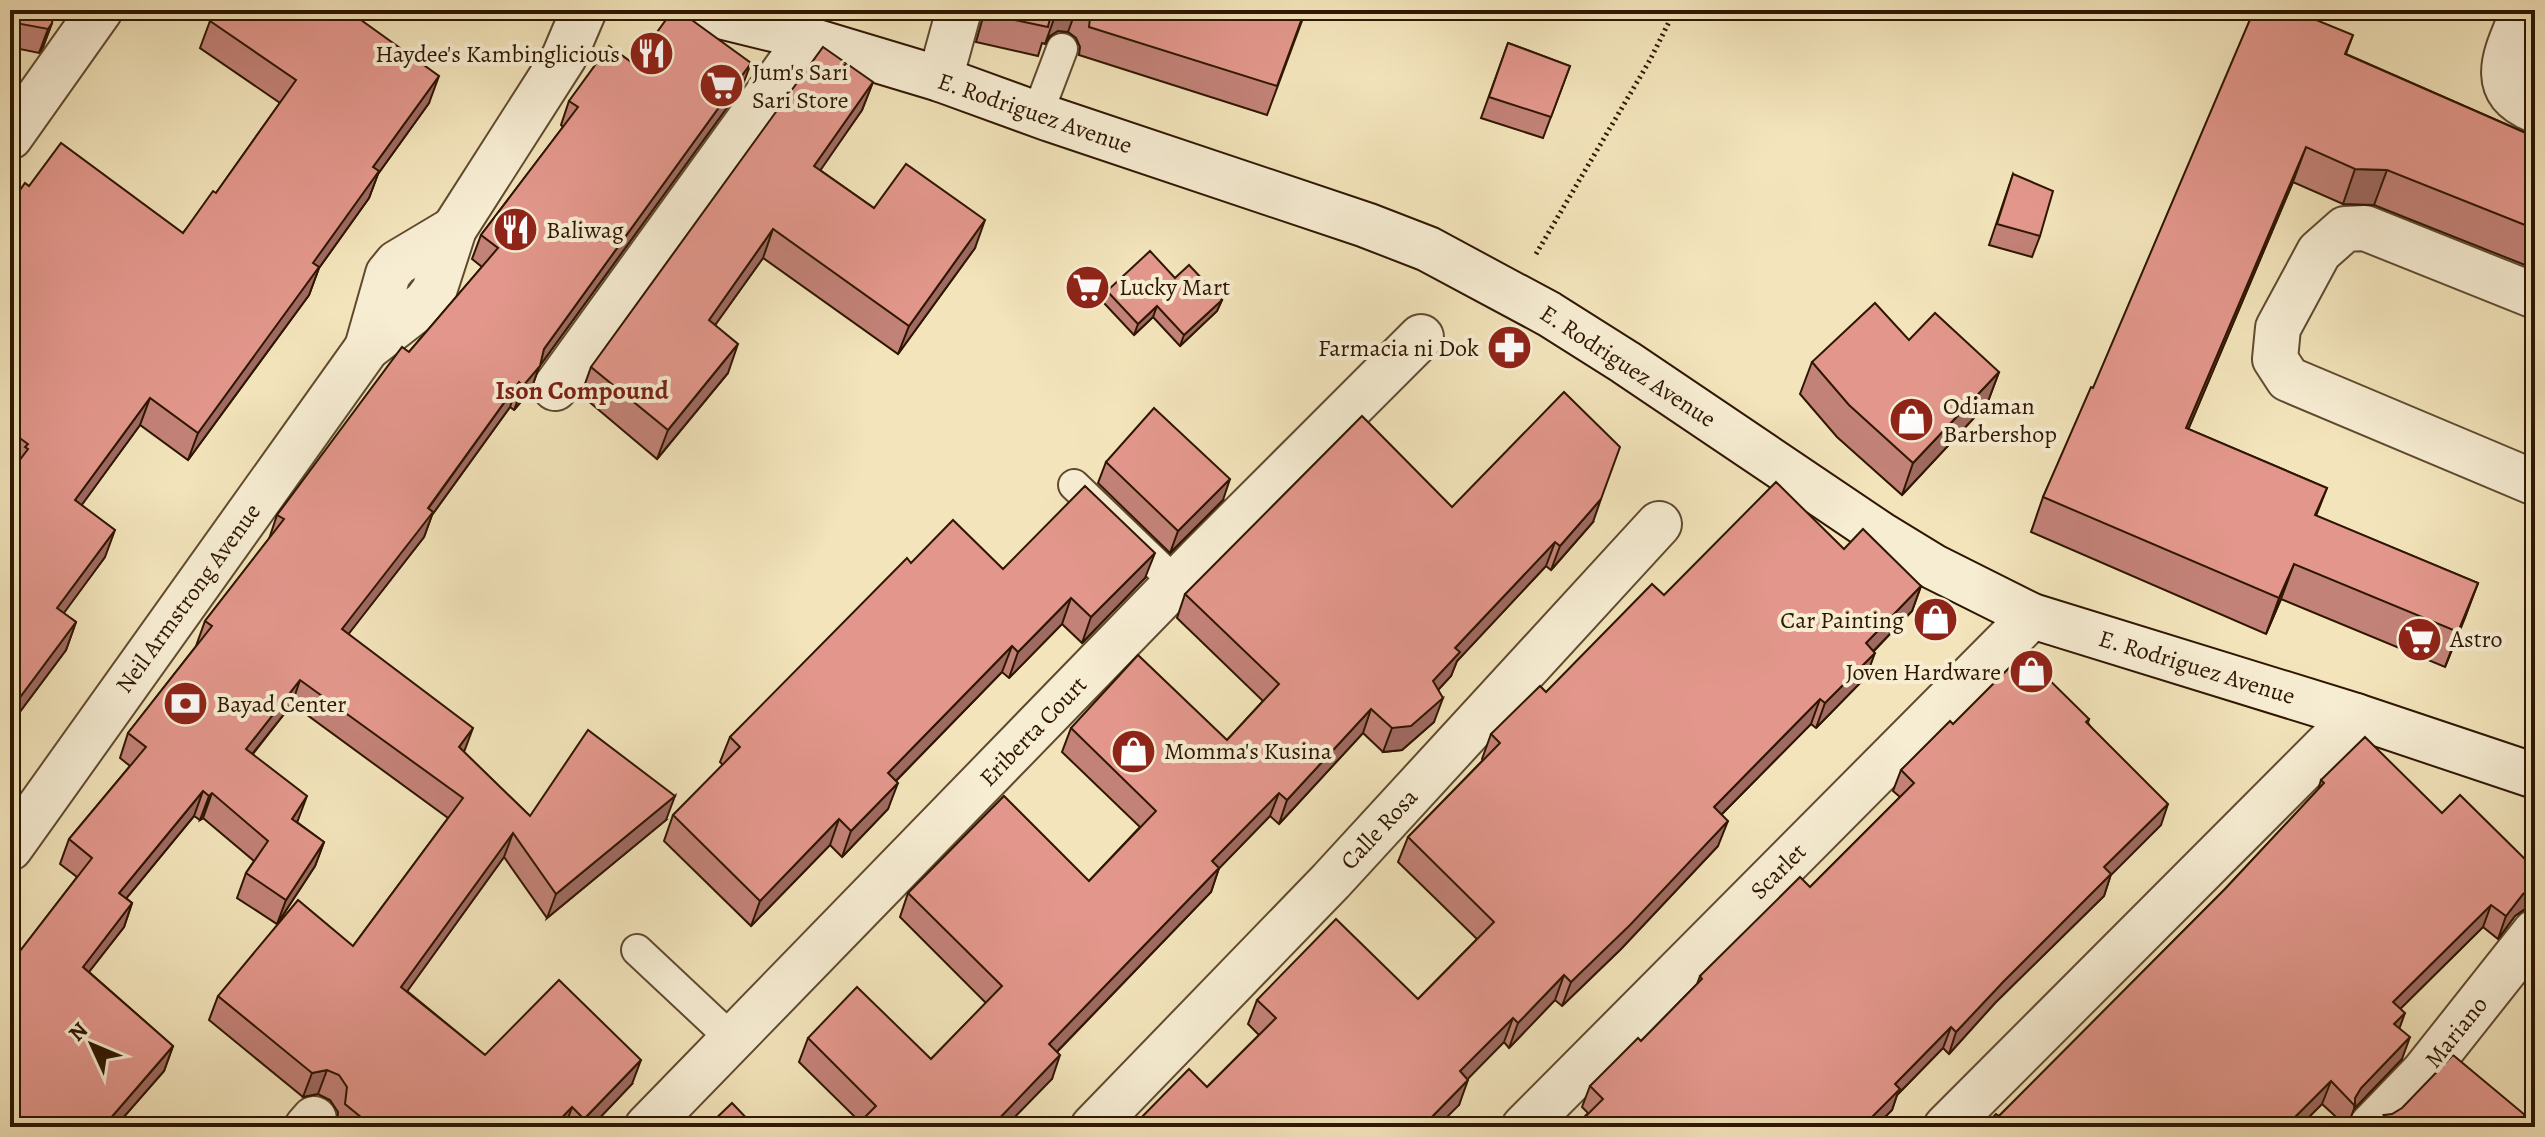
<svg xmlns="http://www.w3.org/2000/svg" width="2545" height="1137" font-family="Alegreya,serif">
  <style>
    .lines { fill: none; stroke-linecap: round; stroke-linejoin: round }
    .lane-casing { stroke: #604a2f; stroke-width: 34 }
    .street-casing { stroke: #604a2f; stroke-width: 48 }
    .secondary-casing { stroke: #2f1600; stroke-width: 48 }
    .path { stroke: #2f1600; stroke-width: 5; stroke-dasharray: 2 4; stroke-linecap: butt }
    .lane { stroke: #f7edd3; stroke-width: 30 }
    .street { stroke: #f7edd3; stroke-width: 44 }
    .secondary { stroke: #f7edd3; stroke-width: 44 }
    .wall { fill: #c38278; stroke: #2f1600; stroke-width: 2 }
    .shaded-wall { fill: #9f6a62; stroke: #2f1600; stroke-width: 2 }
    .building { fill: #e3978c; stroke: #2f1600; stroke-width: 2 }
    .labels { text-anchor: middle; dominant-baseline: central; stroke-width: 8; stroke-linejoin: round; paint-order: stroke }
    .poi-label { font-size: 24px; fill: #2f1600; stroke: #f7edd3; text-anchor: start }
    .street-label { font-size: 24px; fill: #2f1600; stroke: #f7edd3 }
    .neighbourhood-label { font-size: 26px; font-weight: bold; fill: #7a1f14; stroke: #f7edd3 }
  </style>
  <rect width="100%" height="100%" fill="#f3e4bb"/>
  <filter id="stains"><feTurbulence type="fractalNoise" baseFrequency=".0025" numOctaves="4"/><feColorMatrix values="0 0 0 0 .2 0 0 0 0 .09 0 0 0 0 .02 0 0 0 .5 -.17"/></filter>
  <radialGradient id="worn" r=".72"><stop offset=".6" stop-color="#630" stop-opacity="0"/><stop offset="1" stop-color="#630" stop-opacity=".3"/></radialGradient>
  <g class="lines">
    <defs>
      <g id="lane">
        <polyline points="1037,115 1062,49"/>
        <polyline points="1074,485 1176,583"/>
        <polyline points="637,950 733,1040"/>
      </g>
      <g id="street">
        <path d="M2524,10C2509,49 2483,89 2535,110"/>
        <polyline points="940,79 959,10"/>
        <polyline points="10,137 100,10"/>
        <polyline points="2535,296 2365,228 2345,229 2319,252 2278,328 2275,359 2288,379 2535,483"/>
        <polyline points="367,348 388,274 397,263 454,229"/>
        <polyline points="555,388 807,40"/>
        <polyline points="10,848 367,348 425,303 434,291 454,229 564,57 584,10"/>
        <polyline points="307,1127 314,1119"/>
        <polyline points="647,1127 1199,559 1421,337"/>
        <polyline points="1093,1127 1331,881 1659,524"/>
        <polyline points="1524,1127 2032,616"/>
        <polyline points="1946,1127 2356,716"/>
        <polyline points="2371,1127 2424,1072 2535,932"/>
      </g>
      <polyline id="secondary" points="695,10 777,30 940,79 1050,119 1366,225 1428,249 1549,314 1625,362 1880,534 1934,567 2032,616 2356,716 2535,776"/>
    </defs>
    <use href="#lane" class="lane-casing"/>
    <use href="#street" class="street-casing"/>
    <use href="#secondary" class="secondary-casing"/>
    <polyline class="path" points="1536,254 1650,60 1675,10"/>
    <use href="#lane" class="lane"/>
    <use href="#street" class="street"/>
    <use href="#secondary" class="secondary"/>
  </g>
  <g class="wall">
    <polygon points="10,10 52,23 43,47 39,53 10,47"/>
    <polygon points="890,10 934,10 931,19"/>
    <polygon points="983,10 1306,10 1267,115 1079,55 1080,47 1076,38 1068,32 1058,31 1050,36 1045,44 1042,43 1038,56 976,42 983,17"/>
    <polygon points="210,21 429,103 378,174 369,198 319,268 309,295 188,460 140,425 81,505 105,557 63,613 76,622 66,650 10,725 10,473 13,468 10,466 10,204 29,186 183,233 216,193 280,103 200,48"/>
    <polygon points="2353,35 2346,54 2535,137 2535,269 2374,205 2343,204 2293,182 2188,429 2327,488 2316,516 2478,583 2445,667 2281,599 2266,634 2031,532 2043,497 2093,388"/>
    <polygon points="1508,43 1570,66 1543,138 1481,118"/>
    <polygon points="634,64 742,87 539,367 531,390 514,410 510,407 432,515 424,537 348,634 464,752 530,816 666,820 547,918 504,857 407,991 485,1055 632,1084 591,1127 337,1127 338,1112 330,1100 318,1094 303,1097 209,1020 218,996 353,946 448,818 292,704 253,754 298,820 297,822 324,842 315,866 277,924 237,898 246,873 254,861 203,818 200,820 194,816 126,898 132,903 124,927 89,972 173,1046 164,1071 115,1127 10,1127 10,964 77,877 60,864 69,839 130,766 120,758 128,733 196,646 205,621 269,539 277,515 409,352 482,267 472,259 481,235 563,127 561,125 569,101"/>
    <polygon points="873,82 862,110 820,170 874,208 975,248 898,354 763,258 715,325 728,373 657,459 581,395 591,367"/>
    <polygon points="2013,174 2040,236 2032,257 1989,245"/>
    <polygon points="1175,278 1222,300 1217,311 1180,346 1153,317 1134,335 1103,302 1107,291"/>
    <polygon points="1909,340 1999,372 1987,404 1902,495 1837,437 1800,394 1812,362"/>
    <polygon points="1106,462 1223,500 1170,553 1098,483"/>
    <polygon points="1452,507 1593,522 1551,570 1546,566 1457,661 1451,676 1438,690 1434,722 1402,750 1383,752 1363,733 1279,824 1270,816 1219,868 1211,892 1057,1052 1052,1079 860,1122 799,1062 808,1038 931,1059 986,1003 900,917 908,893 1089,881 1140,827 1062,752 1071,728 1227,740 1263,701 1177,618 1185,594"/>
    <polygon points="1844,549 1921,586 1912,611 1874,651 1866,677 1816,728 1811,724 1721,815 1718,846 1621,949 1562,1006 1555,1000 1509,1048 1504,1042 1467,1079 1459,1105 1207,1087 1259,1035 1248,1024 1257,1000 1418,999 1477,939 1398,862 1408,837 1483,760 1482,759 1491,734 1546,692 1664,595"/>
    <polygon points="911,563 1145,578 1082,643 1062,624 1009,678 1002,672 896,781 888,809 842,857 830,845 751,926 664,841 673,815 723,765 720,762 730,737"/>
    <polygon points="2089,719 2088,723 2161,825 2111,874 2104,896 1995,1003 1949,1054 1943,1048 1897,1095 1892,1110 1875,1127 1575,1127 1588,1113 1582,1107 1590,1086 1641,1041 1697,984 1700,976 1810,887 1900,797 1893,791 1901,770 1953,724"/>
    <polygon points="2321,780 2525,909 2515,916 2498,939 2483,927 2400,1009 2399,1028 2402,1059 2354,1109 2347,1127 2322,1104 2299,1127 1983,1127 1999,1116 2225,889 2318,790"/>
    <polygon points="2384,1115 2521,1127 2379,1127"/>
  </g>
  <g class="shaded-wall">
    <polygon points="1059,10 1076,10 1068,32 1058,31 1050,36 1045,44 1055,16"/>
    <polygon points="52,23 43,47 39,53 48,29"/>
    <polygon points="751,63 742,87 539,367 531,390 514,410 523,386 544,349"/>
    <polygon points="439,76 429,103 378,174 369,198 319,268 309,295 188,460 198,433 373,167"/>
    <polygon points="873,82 862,110 804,194 814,166"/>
    <polygon points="2306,147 2293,182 2174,463 2186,428"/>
    <polygon points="2355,169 2387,170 2374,205 2343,204"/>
    <polygon points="985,220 975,248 898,354 909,326"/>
    <polygon points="773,229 763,258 698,349 709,320"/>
    <polygon points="1222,300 1217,311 1180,346 1184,335"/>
    <polygon points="1157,306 1153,317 1134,335 1138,324"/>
    <polygon points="738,344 728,373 657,459 668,430"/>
    <polygon points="1999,372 1987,404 1902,495 1913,463"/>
    <polygon points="519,382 510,407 432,515 424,537 333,654 342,629"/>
    <polygon points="150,398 140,425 65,528 75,500"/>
    <polygon points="1230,479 1223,500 1170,553 1178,531"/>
    <polygon points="1601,499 1593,522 1551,570 1560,546"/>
    <polygon points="115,530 105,557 47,636 57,608"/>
    <polygon points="1555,542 1546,566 1457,661 1451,676 1424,705 1433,681 1455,648"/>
    <polygon points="1155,553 1145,578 1082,643 1091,617"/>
    <polygon points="2294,564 2281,599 2266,634 2279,598"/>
    <polygon points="2478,583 2465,618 2445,667 2458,632"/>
    <polygon points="1921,586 1912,611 1857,668 1866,643"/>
    <polygon points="1071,598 1062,624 1009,678 1018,652"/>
    <polygon points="76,622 66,650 10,725 10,714 12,708"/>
    <polygon points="1012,646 1002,672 878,799 888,773"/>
    <polygon points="1875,653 1866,677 1816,728 1825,703"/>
    <polygon points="300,680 292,704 237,773 246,749"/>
    <polygon points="1443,698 1434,722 1402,750 1383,752 1392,728"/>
    <polygon points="1820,699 1811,724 1704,832 1714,807"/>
    <polygon points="1371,709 1363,733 1279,824 1287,800"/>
    <polygon points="473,728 464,752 459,747"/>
    <polygon points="898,783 888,809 842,857 851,831"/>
    <polygon points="203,791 194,816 111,917 119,893"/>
    <polygon points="212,793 203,818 200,820 209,796"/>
    <polygon points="1279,793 1270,816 1203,885 1212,861"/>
    <polygon points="307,796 298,820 283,843 292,819"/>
    <polygon points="675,796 666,820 547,918 556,894"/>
    <polygon points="2168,804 2161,825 2097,889 2104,867"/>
    <polygon points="839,819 830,845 751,926 760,901"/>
    <polygon points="1728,821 1718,846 1621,949 1562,1006 1571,982"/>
    <polygon points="513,833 504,857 393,1011 401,987"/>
    <polygon points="324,842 315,866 277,924 286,900"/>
    <polygon points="1219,868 1211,892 1041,1068 1049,1044"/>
    <polygon points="2111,874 2104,896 1995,1003 1949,1054 1956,1032 2003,982"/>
    <polygon points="2533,887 2535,887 2535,908 2525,909 2515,916 2498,939 2506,916 2523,894"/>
    <polygon points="132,903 124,927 74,991 83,967"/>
    <polygon points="2491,905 2483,927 2385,1024 2393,1002"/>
    <polygon points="1564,975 1555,1000 1509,1048 1518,1023"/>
    <polygon points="2405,1013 2397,1035 2394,1024"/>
    <polygon points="1513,1018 1504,1042 1451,1096 1460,1071"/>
    <polygon points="1951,1027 1943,1048 1897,1095 1892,1110 1875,1127 1862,1127 1895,1084"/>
    <polygon points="2410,1037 2402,1059 2354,1109 2355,1098 2361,1088"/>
    <polygon points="173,1046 164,1071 115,1127 103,1127"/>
    <polygon points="1060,1055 1052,1079 1005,1127 991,1127"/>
    <polygon points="641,1060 632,1084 591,1127 581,1127 584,1119"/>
    <polygon points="327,1070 318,1094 303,1097 312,1073"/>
    <polygon points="1468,1080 1459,1105 1437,1127 1422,1127"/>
    <polygon points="2331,1081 2322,1104 2299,1127 2285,1127"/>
    <polygon points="572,1107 565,1127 553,1127"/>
    <polygon points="2525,1115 2521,1127 2514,1127"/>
  </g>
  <g class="building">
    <polygon points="10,10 54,10 52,23 48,29 10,22"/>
    <polygon points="217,10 347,10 439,76 373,167 379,171 313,263 319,267 198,433 150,398 75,500 115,530 57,608 76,622 12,708 10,706 10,473 28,449 25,447 28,444 10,431 10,204 25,183 29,186 61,143 183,233 213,191 216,193 296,80 210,21"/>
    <polygon points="673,10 678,10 751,63 544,349 540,366 523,386 519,382 428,508 433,512 342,629 473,728 459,747 530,816 588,730 675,796 556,894 513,833 401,987 485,1055 559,980 641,1060 584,1119 572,1107 553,1127 373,1127 345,1104 347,1087 339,1075 327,1070 312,1073 218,996 298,900 353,946 463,798 300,680 246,749 307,796 292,819 324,842 286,900 246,873 268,841 212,793 209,796 203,791 119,893 132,903 83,967 173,1046 103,1127 14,1127 10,1124 10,964 92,858 69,839 146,747 128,733 212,626 205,621 284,519 277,515 402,347 409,352 498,248 481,235 578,107 569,101 609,46 634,64"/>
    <polygon points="987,10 1059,10 1055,16 1051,14 1048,27 986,14"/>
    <polygon points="1087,10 1305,10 1277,86 1089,27 1090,18"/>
    <polygon points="2254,10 2292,10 2353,35 2345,54 2535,137 2535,229 2387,170 2355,169 2306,147 2186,428 2327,488 2315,515 2478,583 2458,632 2294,564 2279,598 2043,497 2091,387 2093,388"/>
    <polygon points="1508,43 1570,66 1551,117 1489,97"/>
    <polygon points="823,47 873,82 814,166 874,208 906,164 985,220 909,326 773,229 709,320 738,344 668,430 591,367"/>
    <polygon points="2013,174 2053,191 2040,236 1997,224"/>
    <polygon points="1150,251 1175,278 1189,265 1222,300 1184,335 1157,306 1138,324 1107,291"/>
    <polygon points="1875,303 1909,340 1935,313 1999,372 1913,463 1849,405 1812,362"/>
    <polygon points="1564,392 1620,447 1601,499 1560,546 1555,542 1455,648 1460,652 1433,681 1443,698 1411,726 1392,728 1371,709 1287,800 1279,793 1212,861 1219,868 1049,1044 1060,1055 991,1127 855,1127 876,1106 808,1038 857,987 931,1059 1002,986 908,893 1004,796 1089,881 1156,811 1071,728 1138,655 1227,740 1279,684 1185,594 1362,416 1452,507"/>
    <polygon points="1154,408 1230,479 1178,531 1106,462"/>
    <polygon points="1776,482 1844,549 1863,529 1921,586 1866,643 1875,653 1825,703 1820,699 1714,807 1728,821 1630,925 1571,982 1564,975 1518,1023 1513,1018 1460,1071 1468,1080 1422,1127 1132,1127 1189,1069 1207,1087 1276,1018 1257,1000 1336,919 1418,999 1494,922 1408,837 1500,743 1491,734 1540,686 1546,692 1652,584 1664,595"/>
    <polygon points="1085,486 1155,553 1091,617 1071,598 1018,652 1012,646 888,773 898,783 851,831 839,819 760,901 673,815 740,747 730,737 907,558 911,563 953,520 1003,569"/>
    <polygon points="2023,654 2089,719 2086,722 2168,804 2104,867 2111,874 2003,982 1956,1032 1951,1027 1895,1084 1900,1089 1862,1127 1575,1127 1603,1099 1590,1086 1638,1038 1641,1041 1702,979 1700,976 1800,877 1810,887 1914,783 1901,770 1950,721 1953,724"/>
    <polygon points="2365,737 2442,813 2460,795 2535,869 2535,887 2523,894 2506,916 2491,905 2393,1002 2405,1013 2394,1024 2410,1037 2361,1088 2355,1098 2355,1106 2331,1081 2285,1127 1983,1127 1996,1114 1999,1116 2225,889 2324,783 2321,780"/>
    <polygon points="2453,1055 2525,1115 2514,1127 2384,1127 2390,1121 2384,1115 2392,1114 2402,1108"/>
    <polygon points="732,1103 755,1127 707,1127"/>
  </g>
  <defs>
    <symbol id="restaurant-disc" viewBox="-11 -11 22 22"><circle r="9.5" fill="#8f2418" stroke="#f7edd3"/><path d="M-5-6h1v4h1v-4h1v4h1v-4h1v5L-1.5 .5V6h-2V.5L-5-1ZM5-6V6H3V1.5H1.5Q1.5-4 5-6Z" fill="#fff"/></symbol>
    <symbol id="supermarket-disc" viewBox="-11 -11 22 22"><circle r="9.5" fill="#8f2418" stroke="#f7edd3"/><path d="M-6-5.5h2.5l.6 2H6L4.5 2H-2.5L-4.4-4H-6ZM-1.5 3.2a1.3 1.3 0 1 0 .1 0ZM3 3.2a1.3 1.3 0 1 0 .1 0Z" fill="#fff"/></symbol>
    <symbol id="pharmacy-disc" viewBox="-11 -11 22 22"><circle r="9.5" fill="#8f2418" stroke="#f7edd3"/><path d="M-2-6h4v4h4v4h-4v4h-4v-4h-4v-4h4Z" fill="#fff"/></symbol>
    <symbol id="shop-disc" viewBox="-11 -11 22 22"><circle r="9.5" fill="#8f2418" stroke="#f7edd3"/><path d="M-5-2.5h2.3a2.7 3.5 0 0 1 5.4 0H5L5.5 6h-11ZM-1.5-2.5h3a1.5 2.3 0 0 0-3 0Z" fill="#fff"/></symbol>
    <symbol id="bank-disc" viewBox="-11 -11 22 22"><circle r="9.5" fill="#8f2418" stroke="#f7edd3"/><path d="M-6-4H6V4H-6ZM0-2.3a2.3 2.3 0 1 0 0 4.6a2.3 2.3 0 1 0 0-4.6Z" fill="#fff"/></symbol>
  </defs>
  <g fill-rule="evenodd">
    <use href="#restaurant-disc" x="626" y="28" width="51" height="51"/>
    <use href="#supermarket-disc" x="696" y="60" width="51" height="51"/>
    <use href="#restaurant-disc" x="490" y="204" width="51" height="51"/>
    <use href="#supermarket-disc" x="1062" y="262" width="51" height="51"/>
    <use href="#pharmacy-disc" x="1484" y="322" width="51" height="51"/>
    <use href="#shop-disc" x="1886" y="394" width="51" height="51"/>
    <use href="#shop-disc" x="1910" y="594" width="51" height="51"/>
    <use href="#supermarket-disc" x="2394" y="614" width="51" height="51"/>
    <use href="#shop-disc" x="2006" y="646" width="51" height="51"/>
    <use href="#bank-disc" x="160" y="678" width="51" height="51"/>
    <use href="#shop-disc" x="1108" y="726" width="51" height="51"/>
  </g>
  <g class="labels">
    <g class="poi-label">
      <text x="620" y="54" text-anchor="end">Haydee's Kambinglicious</text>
      <text x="752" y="72">Jum's Sari<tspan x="752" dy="28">Sari Store</tspan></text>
      <text x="546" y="230">Baliwag</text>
      <text x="1119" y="287">Lucky Mart</text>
      <text x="1479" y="348" text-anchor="end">Farmacia ni Dok</text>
      <text x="1943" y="406">Odiaman<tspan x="1943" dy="28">Barbershop</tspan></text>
      <text x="1904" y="620" text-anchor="end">Car Painting</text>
      <text x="2450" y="639">Astro</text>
      <text x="2001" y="672" text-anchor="end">Joven Hardware</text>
      <text x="216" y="704">Bayad Center</text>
      <text x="1164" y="751">Momma's Kusina</text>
    </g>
    <g class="street-label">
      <text transform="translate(1035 113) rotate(19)">E. Rodriguez Avenue</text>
      <text transform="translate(1628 366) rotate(33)">E. Rodriguez Avenue</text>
      <text transform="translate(188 598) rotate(-54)">Neil Armstrong Avenue</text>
      <text transform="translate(2197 667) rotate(17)">E. Rodriguez Avenue</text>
      <text transform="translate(1033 731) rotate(-46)">Eriberta Court</text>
      <text transform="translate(1379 829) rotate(-47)">Calle Rosa</text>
      <text transform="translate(1778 871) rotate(-45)">Scarlet</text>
      <text transform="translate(2456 1032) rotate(-51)">Mariano</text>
    </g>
    <g class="neighbourhood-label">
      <text x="582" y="390">Ison Compound</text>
    </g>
  </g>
  <rect width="2545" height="1137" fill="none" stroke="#f3e4bb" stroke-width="40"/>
  <rect x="12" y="12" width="2521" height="1113" fill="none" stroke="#2f1600" stroke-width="4"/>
  <rect x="20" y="20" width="2505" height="1097" fill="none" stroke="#2f1600" stroke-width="2"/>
  <g transform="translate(92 1045) rotate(314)" stroke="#f7edd3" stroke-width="6" paint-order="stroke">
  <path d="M0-6L14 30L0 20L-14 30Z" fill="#2f1600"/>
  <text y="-12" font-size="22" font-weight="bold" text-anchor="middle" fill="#2f1600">N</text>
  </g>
  <rect width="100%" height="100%" filter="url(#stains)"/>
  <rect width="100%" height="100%" fill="url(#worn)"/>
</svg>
